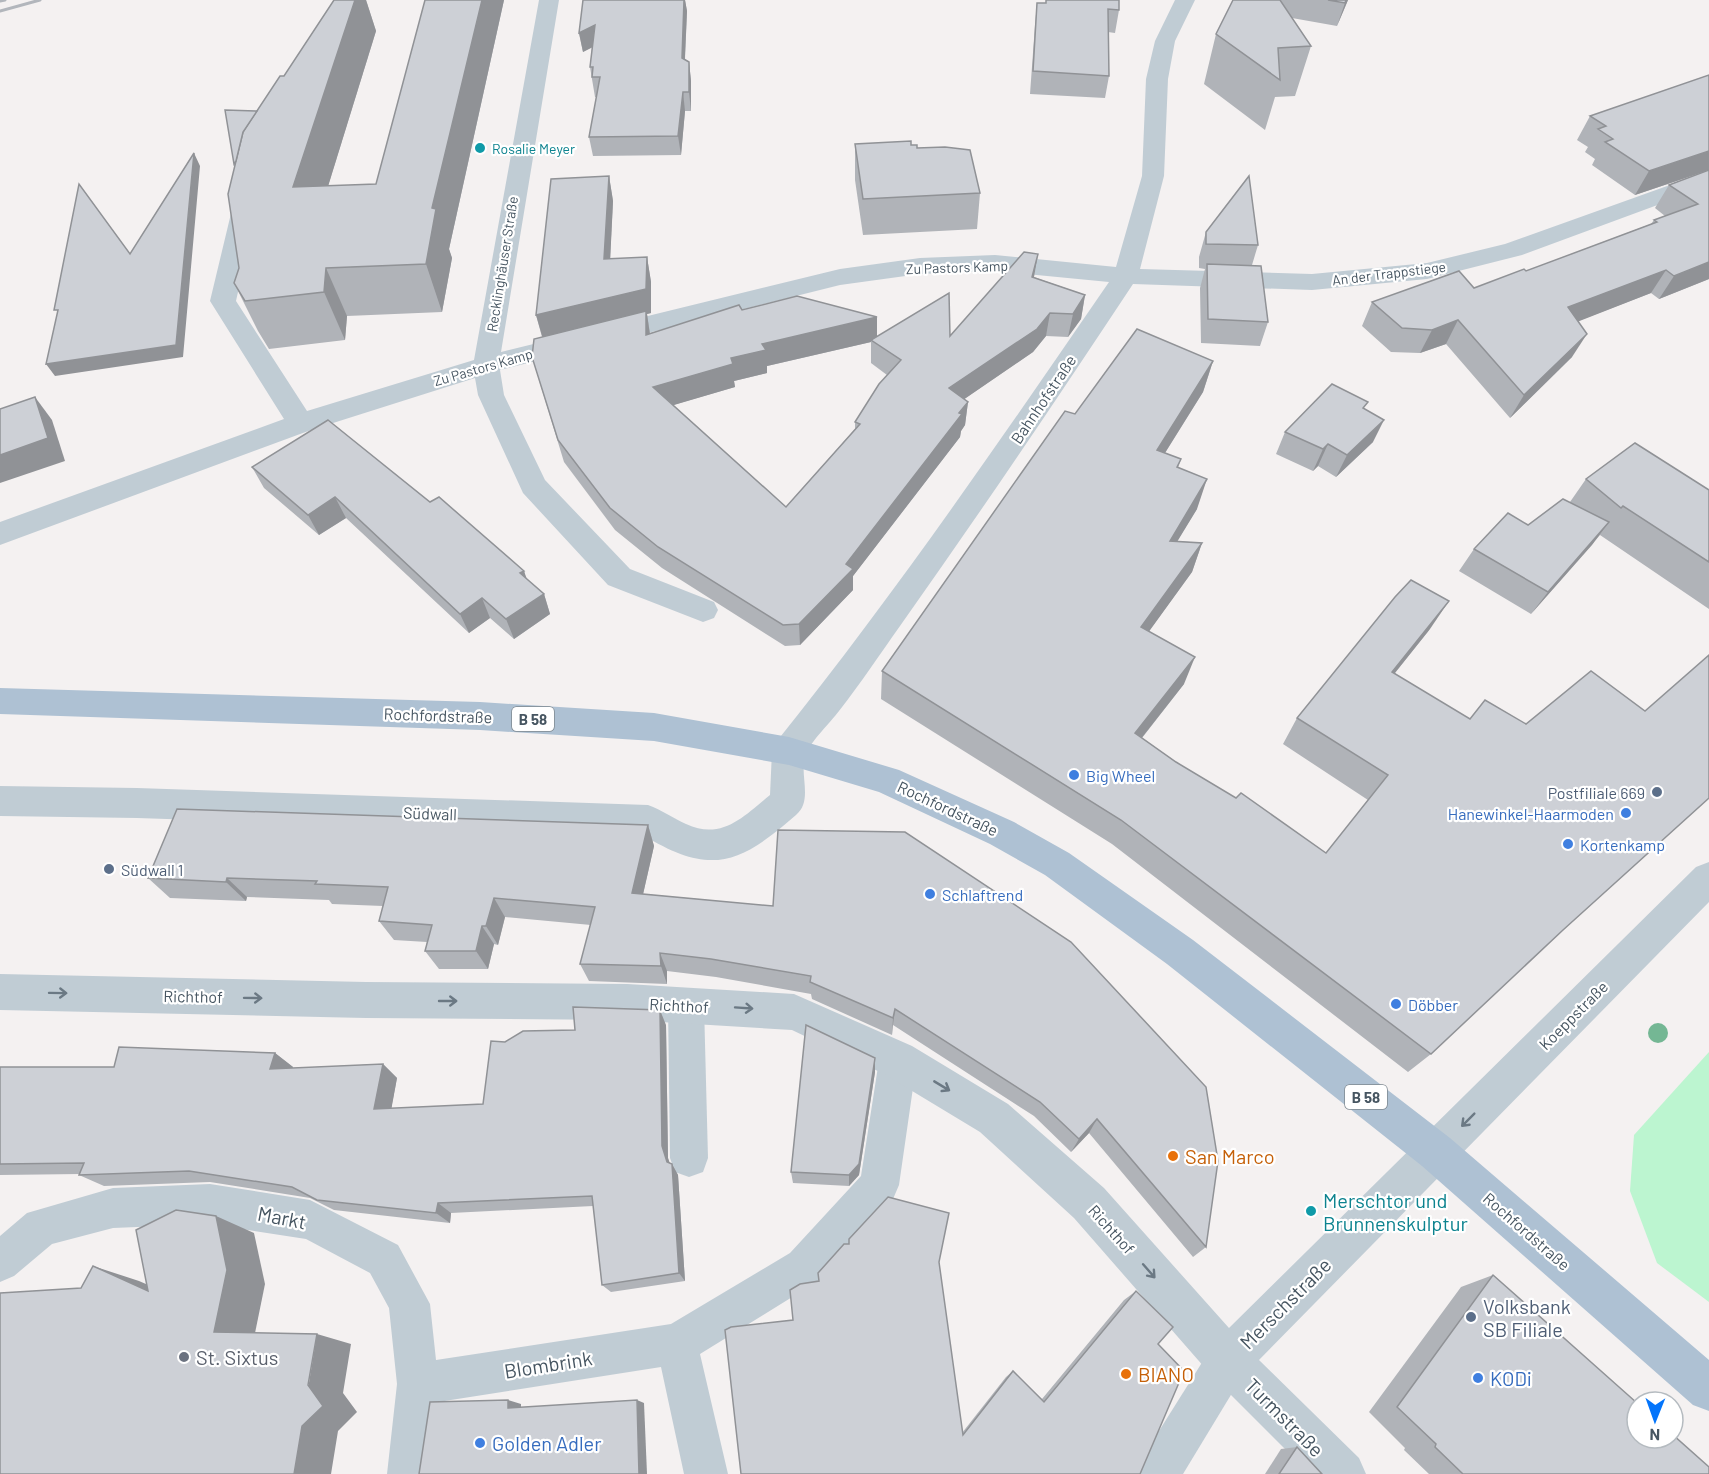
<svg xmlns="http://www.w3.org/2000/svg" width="1709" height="1474" font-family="Barlow,sans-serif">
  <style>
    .green { fill: #bcf5d0 }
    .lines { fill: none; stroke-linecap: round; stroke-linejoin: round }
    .pedestrian { fill: #c0ccd4; fill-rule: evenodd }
    .minor { fill: #c0ccd4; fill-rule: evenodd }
    .primary { fill: #aec1d3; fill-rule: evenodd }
    .rail { stroke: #b2b6bc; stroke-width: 3 }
    .tree { fill: #74b794 }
    .wall { fill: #b0b3b8; fill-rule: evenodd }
    .shaded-wall { fill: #909296 }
    .building { fill: #cdd0d6; stroke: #909296; stroke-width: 1.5 }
    .oneway { stroke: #6b7984 }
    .culture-dot { fill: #0f9aa8; stroke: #fff; stroke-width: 2 }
    .shop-dot { fill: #3f7fe0; stroke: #fff; stroke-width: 2 }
    .service-dot { fill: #5c6f8a; stroke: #fff; stroke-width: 2 }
    .food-dot { fill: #e8710a; stroke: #fff; stroke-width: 2 }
    .worship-dot { fill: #6b7280; stroke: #fff; stroke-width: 2 }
    .labels { text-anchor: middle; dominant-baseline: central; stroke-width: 4.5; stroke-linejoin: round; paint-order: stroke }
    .far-culture-label { font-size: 14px; fill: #0d838f; stroke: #fff; text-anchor: start }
    .far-street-label { font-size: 14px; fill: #465561; stroke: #fff }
    .shield { fill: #fff; stroke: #7e8890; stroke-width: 1.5 }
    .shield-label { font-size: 15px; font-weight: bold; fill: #465561 }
    .street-label { font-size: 16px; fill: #465561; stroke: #fff }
    .shop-label { font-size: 16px; fill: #366cbe; stroke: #fff; text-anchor: start }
    .service-label { font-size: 16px; fill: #4e5e75; stroke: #fff; text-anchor: end }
    .near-food-label { font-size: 20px; fill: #c56008; stroke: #fff; text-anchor: start }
    .near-culture-label { font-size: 20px; fill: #0d838f; stroke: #fff; text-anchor: start }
    .near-street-label { font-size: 20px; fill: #465561; stroke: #fff }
    .near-service-label { font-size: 20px; fill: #4e5e75; stroke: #fff; text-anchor: start }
    .near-worship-label { font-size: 20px; fill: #5b616d; stroke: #fff; text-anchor: start }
    .near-shop-label { font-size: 20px; fill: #366cbe; stroke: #fff; text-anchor: start }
  </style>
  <rect width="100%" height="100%" fill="#f4f1f1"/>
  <polygon class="green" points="1709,1052 1709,1302 1657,1263 1630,1191 1634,1135"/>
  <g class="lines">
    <g class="pedestrian">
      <polygon points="686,988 699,993 704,1005 708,1158 703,1172 689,1177 675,1172 670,1158 668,1005 673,993"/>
      <polygon points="898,1042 911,1047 917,1060 899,1185 893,1199 818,1281 700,1354 728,1474 684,1474 661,1367 438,1402 431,1474 387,1474 397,1384 389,1308 370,1273 306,1239 210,1224 113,1228 52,1244 14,1276 0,1282 0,1236 27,1213 113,1188 210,1184 310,1200 398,1245 430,1304 436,1360 671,1324 790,1253 861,1176 879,1060 885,1047"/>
      <polygon points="1228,1339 1243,1345 1249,1360 1243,1375 1183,1474 1136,1474 1142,1458 1213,1345"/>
    </g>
    <g class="minor">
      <path d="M539,0H559L501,352L840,269L920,258L995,255L1116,267L1142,176L1146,79L1155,41L1175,0H1195L1175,41L1168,79L1164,176L1140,269L1312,274L1427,263L1505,244L1709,171V186L1522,255L1427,279L1312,290L1133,284C1057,399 980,513 900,626C880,654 861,683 839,711C830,723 811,741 806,754C798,773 814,800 796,815C739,865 710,876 643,835L137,818L0,816V786L137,788L648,805C662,810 673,818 686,824C722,841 744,816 770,795L772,751L777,741C895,594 1002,438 1109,282L995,271L920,274L840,285L500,370L504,395L545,480L630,569L714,602L718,610L714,618L703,622L608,585L523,493L478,395L475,378L311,430L0,545V522L284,419L210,301L234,201L238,196L246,194L254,196L258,201L236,301L307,411L474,360Z"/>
      <polygon points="1709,862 1709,902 1259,1360 1359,1458 1366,1474 1310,1474 1212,1376 1074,1218 980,1132 884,1074 792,1030 627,1020 366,1018 0,1010 0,974 366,982 627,984 794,994 912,1046 1008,1104 1104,1188 1229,1328 1696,867"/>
    </g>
    <polygon class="primary" points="0,688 480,702 654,713 789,737 899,770 1014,822 1069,853 1193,940 1450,1138 1709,1360 1709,1411 1693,1405 1422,1166 1167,964 1045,875 990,844 879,792 789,765 654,741 480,730 0,714"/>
    <g class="rail">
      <polyline points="0,1 5,0"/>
      <polyline points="0,11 40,0"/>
    </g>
  </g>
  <circle class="tree" cx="1658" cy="1033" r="10"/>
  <g class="wall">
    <polygon points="334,0 366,0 376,31 328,186 376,184 425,0 504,0 449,249 452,258 442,312 347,316 345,340 269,349 258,331 234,283 239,268 234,164 257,111 284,76"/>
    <polygon points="684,0 685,0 687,11 685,59 689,62 691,81 691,111 685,111 681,155 593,156 589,137 597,97 595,97 590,67 592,47 583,52 579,33"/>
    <polygon points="1233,0 1348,0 1337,26 1292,18 1311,46 1295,96 1275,97 1265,130 1204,84 1216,34"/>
    <polygon points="1037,3 1119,10 1115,33 1108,32 1109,76 1105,98 1030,94 1035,25"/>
    <polygon points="1709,75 1709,170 1635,195 1592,165 1595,159 1585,152 1588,147 1577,140 1590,116"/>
    <polygon points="855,144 911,145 917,148 980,193 977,229 863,235 855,180"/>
    <polygon points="1709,170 1709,279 1659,299 1651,293 1578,321 1572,357 1510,418 1446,344 1420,353 1391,352 1362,326 1372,302 1474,288 1526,271 1651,224 1654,220 1665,216 1655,208 1669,185"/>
    <path d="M609,176L613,201L610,259L647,257L651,282V313L647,314L650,333L742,310L877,337L950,336L1034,277L1085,295L1081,319L1068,337L1046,336L1033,352L964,399L968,402L965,425L961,431L960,437L853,576V590L800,645L785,646L662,568L615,530L564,462L532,357L542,337L536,315ZM871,342V363L887,375L855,422V429L786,507L673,405L735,387L734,381L767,373V366Z"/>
    <polygon points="1206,232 1258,245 1252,265 1268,322 1260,346 1201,343 1200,288 1205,269 1199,268 1199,257"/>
    <polygon points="1213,361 1203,392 1165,453 1181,459 1178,468 1197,509 1177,541 1202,543 1192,572 1149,631 1184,684 1142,738 1176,762 1326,853 1368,800 1283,744 1297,718 1430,629 1395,673 1563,930 1431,1054 1408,1072 1112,844 881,699 882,671 1075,414"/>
    <polygon points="1365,410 1373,442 1336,477 1318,466 1313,471 1276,454 1285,432"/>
    <polygon points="252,467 430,502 524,571 526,579 544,594 550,614 514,639 490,618 469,633 346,518 319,535 264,488"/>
    <polygon points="1586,479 1709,490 1709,609 1600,535 1531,614 1459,571 1474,549 1528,525 1570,502"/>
    <polygon points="648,825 654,846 643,894 773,906 905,832 1206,1247 1193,1257 1089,1133 1071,1152 1034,1116 893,1025 892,1035 812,999 811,994 716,977 667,971 667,984 589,981 580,964 591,925 505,917 498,945 494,944 488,969 439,969 425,951 427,942 394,940 379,921 383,906 332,904 329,900 247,897 246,901 170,898 148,878"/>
    <polygon points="666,1025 668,1158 669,1163 672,1164 678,1175 685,1281 611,1292 602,1285 593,1206 451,1213 450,1223 334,1210 310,1198 210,1182 104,1186 79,1175 80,1174 0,1175 0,1067 114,1067 275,1053 293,1067 292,1068 383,1064 397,1078 391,1109 483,1104 505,1042 575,1030"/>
    <polygon points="875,1058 875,1072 859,1175 849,1186 793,1183 791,1172"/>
    <polygon points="939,1262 962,1433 1006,1377 1013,1371 1042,1399 1124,1300 1136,1291 1158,1344 1140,1474 741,1474 793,1320"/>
    <polygon points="1493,1275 1709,1474 1429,1474 1404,1450 1405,1448 1369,1412 1461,1287"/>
    <polygon points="1297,1447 1322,1474 1265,1474 1281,1449"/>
  </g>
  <g class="shaded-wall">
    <polygon points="355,0 366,0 376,31 313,235 293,187"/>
    <polygon points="482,0 504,0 449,249 452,258 442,312 426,264 432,208"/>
    <polygon points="684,0 685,0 687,11 684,77 682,58"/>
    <polygon points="1346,0 1348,0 1337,26"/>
    <polygon points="595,25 599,44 583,52 579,33"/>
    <polygon points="689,62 691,81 691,111 689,92"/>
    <polygon points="683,92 685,111 681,155 678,136"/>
    <polygon points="1709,151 1709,170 1635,195 1649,171"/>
    <polygon points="194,153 200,166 183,357 55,376 46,364 176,345"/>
    <polygon points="609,176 613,201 609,284 604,259"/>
    <polygon points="1038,254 1034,277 1032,277"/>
    <polygon points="647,257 651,282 651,313 647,314 650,335 543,339 536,315"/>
    <polygon points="1709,262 1709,279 1659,299 1674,276"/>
    <polygon points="326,268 347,316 345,340 324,292"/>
    <polygon points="1666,270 1651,293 1554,331 1568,307"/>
    <polygon points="1085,295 1081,319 1068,337 1073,314"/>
    <polygon points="1050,313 1046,336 1033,352 947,411 949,388"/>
    <polygon points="877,317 877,341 871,340 871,342 767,366 767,373 734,381 735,387 657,410 653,387 731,358 762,344"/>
    <polygon points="1458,320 1446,344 1420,353 1432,330"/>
    <polygon points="1587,334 1572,357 1510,418 1524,395"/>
    <polygon points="1213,361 1203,392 1148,480 1157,450"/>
    <polygon points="35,397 52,420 65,461 0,483 0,455"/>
    <polygon points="968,402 965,425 961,431 960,437 853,576 853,590 800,645 799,624 846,564"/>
    <polygon points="1384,420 1373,442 1336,477 1347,455"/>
    <polygon points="1328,444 1318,466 1313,471 1323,449"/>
    <polygon points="1207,479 1197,509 1160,570 1170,541"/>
    <polygon points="335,497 346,518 319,535 308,515"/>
    <polygon points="1609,522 1592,545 1531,614 1548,592"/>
    <polygon points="1202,543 1192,572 1132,655 1141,627"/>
    <polygon points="524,571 531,591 520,573"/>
    <polygon points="544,594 550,614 514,639 506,619"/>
    <polygon points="482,598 490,618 469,633 460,614"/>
    <polygon points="1449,601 1430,629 1374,699 1392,672"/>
    <polygon points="1195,657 1184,684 1125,759 1135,733"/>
    <polygon points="648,825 654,846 639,912 632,893"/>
    <polygon points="227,878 247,897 246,901 226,882"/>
    <polygon points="494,898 505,917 498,945 486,926"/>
    <polygon points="482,926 494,944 488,969 476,951"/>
    <polygon points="660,953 667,971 667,984 661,966"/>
    <polygon points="895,1009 893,1025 892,1035 893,1018"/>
    <polygon points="660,1010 666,1025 668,1158 673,1172 672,1164 678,1175 685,1281 679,1273 667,1162 662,1146"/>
    <polygon points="275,1053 293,1067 288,1083 270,1069"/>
    <polygon points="875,1058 875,1072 859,1175 849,1186 849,1175"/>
    <polygon points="383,1064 397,1078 389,1122 374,1109"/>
    <polygon points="1097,1119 1089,1133 1071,1152 1079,1139"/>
    <polygon points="438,1203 451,1213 450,1223 436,1213"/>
    <polygon points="216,1216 254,1233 265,1284 253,1343 214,1332"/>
    <polygon points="93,1266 139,1281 192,1304 148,1291"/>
    <polygon points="317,1334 351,1344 343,1393 357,1412 338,1431 331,1474 294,1474"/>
    <polygon points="508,1400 521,1404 521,1412 508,1408"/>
    <polygon points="637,1400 644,1403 647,1474 639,1474"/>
  </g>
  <g class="building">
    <polygon points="334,0 355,0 293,187 376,184 425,0 482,0 432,208 436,209 426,264 326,268 324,292 245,301 234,283 239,268 228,194 243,132 280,76 284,76"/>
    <polygon points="583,0 684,0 682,58 689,62 689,92 683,92 678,136 589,137 600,77 592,77 593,67 590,67 595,25 579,33"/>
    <polygon points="1046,0 1119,0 1119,10 1108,9 1109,76 1033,71 1037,3 1046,3"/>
    <polygon points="1233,0 1280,0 1311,46 1278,48 1280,80 1216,34"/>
    <polygon points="1328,0 1346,0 1345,3"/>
    <polygon points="1709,75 1709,151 1649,171 1605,142 1613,139 1598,129 1606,126 1590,116"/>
    <polygon points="225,110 257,111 243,132 236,161 234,164"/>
    <polygon points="911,141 911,145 917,145 917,148 945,147 970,150 980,193 863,199 855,144"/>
    <polygon points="194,153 176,345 46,364 58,310 54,310 79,184 130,254"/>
    <polygon points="1709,170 1709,262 1674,276 1666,270 1568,307 1587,334 1524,395 1458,320 1432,330 1402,328 1372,302 1459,271 1474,288 1524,269 1526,271 1657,222 1654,220 1698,204 1669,185"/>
    <polygon points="609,176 604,259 647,257 646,289 536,315 551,179"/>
    <polygon points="1249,176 1258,245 1206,244 1206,232"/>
    <polygon points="1024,252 1038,254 1032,277 1085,295 1073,314 1050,313 1037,329 949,388 968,402 959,413 962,414 846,564 853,569 799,624 783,625 658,547 610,508 558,440 532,357 534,339 646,311 646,335 739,305 742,310 797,296 877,317 762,344 766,350 731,358 733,364 653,387 786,507 860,424 855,422 879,384 901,360 871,340 949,293 950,336"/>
    <polygon points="1207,264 1261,266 1268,322 1208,319"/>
    <polygon points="1137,329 1213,361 1157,450 1181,459 1177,467 1207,479 1170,541 1202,543 1141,627 1195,657 1135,733 1176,762 1236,798 1241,793 1326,853 1388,775 1297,718 1395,597 1411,580 1449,601 1392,672 1470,719 1485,700 1526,724 1591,671 1645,711 1709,655 1709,798 1563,930 1431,1054 1121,820 882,671 1065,411 1075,414"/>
    <polygon points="1332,384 1368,402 1363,408 1384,420 1347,455 1328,444 1323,449 1285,432"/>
    <polygon points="35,397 48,438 0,455 0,409"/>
    <polygon points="328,420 430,502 439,497 524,571 520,573 544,594 506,619 482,598 460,614 335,497 308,515 252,467"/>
    <polygon points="1635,443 1709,490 1709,562 1623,506 1621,508 1586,479"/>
    <polygon points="1563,499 1609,522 1548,592 1474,549 1508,513 1528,525"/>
    <polygon points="177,809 648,825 632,893 773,906 778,830 905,832 1071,942 1206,1087 1218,1161 1206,1247 1097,1119 1079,1139 1040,1102 895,1009 893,1018 810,982 811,976 711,959 660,953 661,966 580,964 595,907 494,898 486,926 482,926 476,951 425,951 432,925 379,921 388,887 315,884 317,881 227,878 226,882 148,878"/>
    <polygon points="573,1007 660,1010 662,1146 667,1162 672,1164 679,1273 602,1285 592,1196 438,1203 436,1213 317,1200 292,1187 189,1171 79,1175 84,1163 0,1164 0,1067 114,1067 119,1047 275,1053 270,1069 383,1064 374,1109 483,1104 491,1041 505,1042 523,1031 575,1030"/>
    <polygon points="806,1025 875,1058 859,1164 849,1175 791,1172"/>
    <polygon points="888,1197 949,1213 939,1262 963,1435 1013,1371 1044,1402 1136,1291 1173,1327 1158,1344 1184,1371 1140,1474 741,1474 725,1330 731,1327 793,1320 790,1290 800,1284 819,1281 818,1273 844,1244 849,1244 849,1239"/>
    <polygon points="176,1210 216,1216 227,1270 214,1332 317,1334 308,1385 323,1406 302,1426 294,1474 0,1474 0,1293 81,1288 93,1266 148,1291 136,1230"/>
    <polygon points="1493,1275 1637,1403 1637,1438 1673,1438 1673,1435 1709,1467 1709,1474 1463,1474 1435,1447 1436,1444 1397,1407"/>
    <polygon points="508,1400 508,1408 637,1400 639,1474 419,1474 430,1402"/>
    <polygon points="1297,1447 1322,1474 1279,1474"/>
  </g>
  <defs><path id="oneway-shaft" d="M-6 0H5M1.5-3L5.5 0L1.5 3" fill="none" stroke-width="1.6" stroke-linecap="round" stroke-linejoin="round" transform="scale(1.5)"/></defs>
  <g class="oneway">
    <use href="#oneway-shaft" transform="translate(58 993) rotate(1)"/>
    <use href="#oneway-shaft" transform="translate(253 998) rotate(1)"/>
    <use href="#oneway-shaft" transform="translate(448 1001)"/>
    <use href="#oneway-shaft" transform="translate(744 1008) rotate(4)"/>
    <use href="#oneway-shaft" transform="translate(942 1086) rotate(31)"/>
    <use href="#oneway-shaft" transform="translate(1468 1120) rotate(135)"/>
    <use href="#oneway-shaft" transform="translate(1149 1271) rotate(49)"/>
  </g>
  <g class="culture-dot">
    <circle cx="480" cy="148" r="6"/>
    <circle cx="1311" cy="1211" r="6"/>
  </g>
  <g class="shop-dot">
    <circle cx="1074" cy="775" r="6"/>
    <circle cx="1626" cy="813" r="6"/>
    <circle cx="1568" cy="844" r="6"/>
    <circle cx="930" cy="894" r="6"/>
    <circle cx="1396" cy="1004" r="6"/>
    <circle cx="1478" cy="1378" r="6"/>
    <circle cx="480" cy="1443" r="6"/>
  </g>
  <g class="service-dot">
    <circle cx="1657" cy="792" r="6"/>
    <circle cx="109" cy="869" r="6"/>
    <circle cx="1471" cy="1317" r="6"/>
  </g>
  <g class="food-dot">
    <circle cx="1173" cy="1156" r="6"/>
    <circle cx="1126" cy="1374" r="6"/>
  </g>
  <circle class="worship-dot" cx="184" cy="1357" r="6"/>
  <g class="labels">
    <g class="far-culture-label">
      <text x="492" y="148">Rosalie Meyer</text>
    </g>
    <g class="far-street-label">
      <text transform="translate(502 264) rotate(-81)">Recklinghäuser Straße</text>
      <text transform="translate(957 267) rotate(-2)">Zu Pastors Kamp</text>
      <text transform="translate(1389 273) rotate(-7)">An der Trappstiege</text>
      <text transform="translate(483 367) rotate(-16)">Zu Pastors Kamp</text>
    </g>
    <g class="shield">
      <rect x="512" y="707" width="42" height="24" rx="4.5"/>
      <rect x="1345" y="1085" width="42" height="24" rx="4.5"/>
    </g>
    <g class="shield-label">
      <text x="533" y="719">B 58</text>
      <text x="1366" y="1097">B 58</text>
    </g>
    <g class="street-label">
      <text transform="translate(1043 399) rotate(-56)">Bahnhofstraße</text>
      <text transform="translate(438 715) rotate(2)">Rochfordstraße</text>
      <text transform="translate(948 808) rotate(25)">Rochfordstraße</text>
      <text transform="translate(430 813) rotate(2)">Südwall</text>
      <text transform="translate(193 996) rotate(1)">Richthof</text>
      <text transform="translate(679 1005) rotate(3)">Richthof</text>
      <text transform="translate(1573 1015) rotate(-45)">Koeppstraße</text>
      <text transform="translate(1112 1229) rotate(48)">Richthof</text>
      <text transform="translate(1527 1231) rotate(41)">Rochfordstraße</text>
    </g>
    <g class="shop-label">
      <text x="1086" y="775">Big Wheel</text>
      <text x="1614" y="813" text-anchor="end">Hanewinkel-Haarmoden</text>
      <text x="1580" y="844">Kortenkamp</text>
      <text x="942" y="894">Schlaftrend</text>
      <text x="1408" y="1004">Döbber</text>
    </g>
    <g class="service-label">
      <text x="1645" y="792">Postfiliale 669</text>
      <text x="121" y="869" text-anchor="start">Südwall 1</text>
    </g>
    <g class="near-food-label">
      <text x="1185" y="1156">San Marco</text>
      <text x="1138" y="1374">BIANO</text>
    </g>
    <g class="near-culture-label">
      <text x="1323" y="1200">Merschtor und<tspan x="1323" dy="23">Brunnenskulptur</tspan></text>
    </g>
    <g class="near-street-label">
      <text transform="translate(282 1217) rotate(11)">Markt</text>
      <text transform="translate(1285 1303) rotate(-45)">Merschstraße</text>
      <text transform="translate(548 1364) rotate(-9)">Blombrink</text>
      <text transform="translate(1285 1417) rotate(45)">Turmstraße</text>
    </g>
    <g class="near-service-label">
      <text x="1483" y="1306">Volksbank<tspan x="1483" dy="23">SB Filiale</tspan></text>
    </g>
    <g class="near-worship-label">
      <text x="196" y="1357">St. Sixtus</text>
    </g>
    <g class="near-shop-label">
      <text x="1490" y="1378">KODi</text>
      <text x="492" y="1443">Golden Adler</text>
    </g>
  </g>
  <g transform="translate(1655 1420) rotate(181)"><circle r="28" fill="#ffffff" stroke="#b5bbc0" stroke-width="1.5"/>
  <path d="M0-4.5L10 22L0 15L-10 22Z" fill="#0475fb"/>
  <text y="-9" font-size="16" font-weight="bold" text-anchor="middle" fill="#465561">N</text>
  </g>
</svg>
